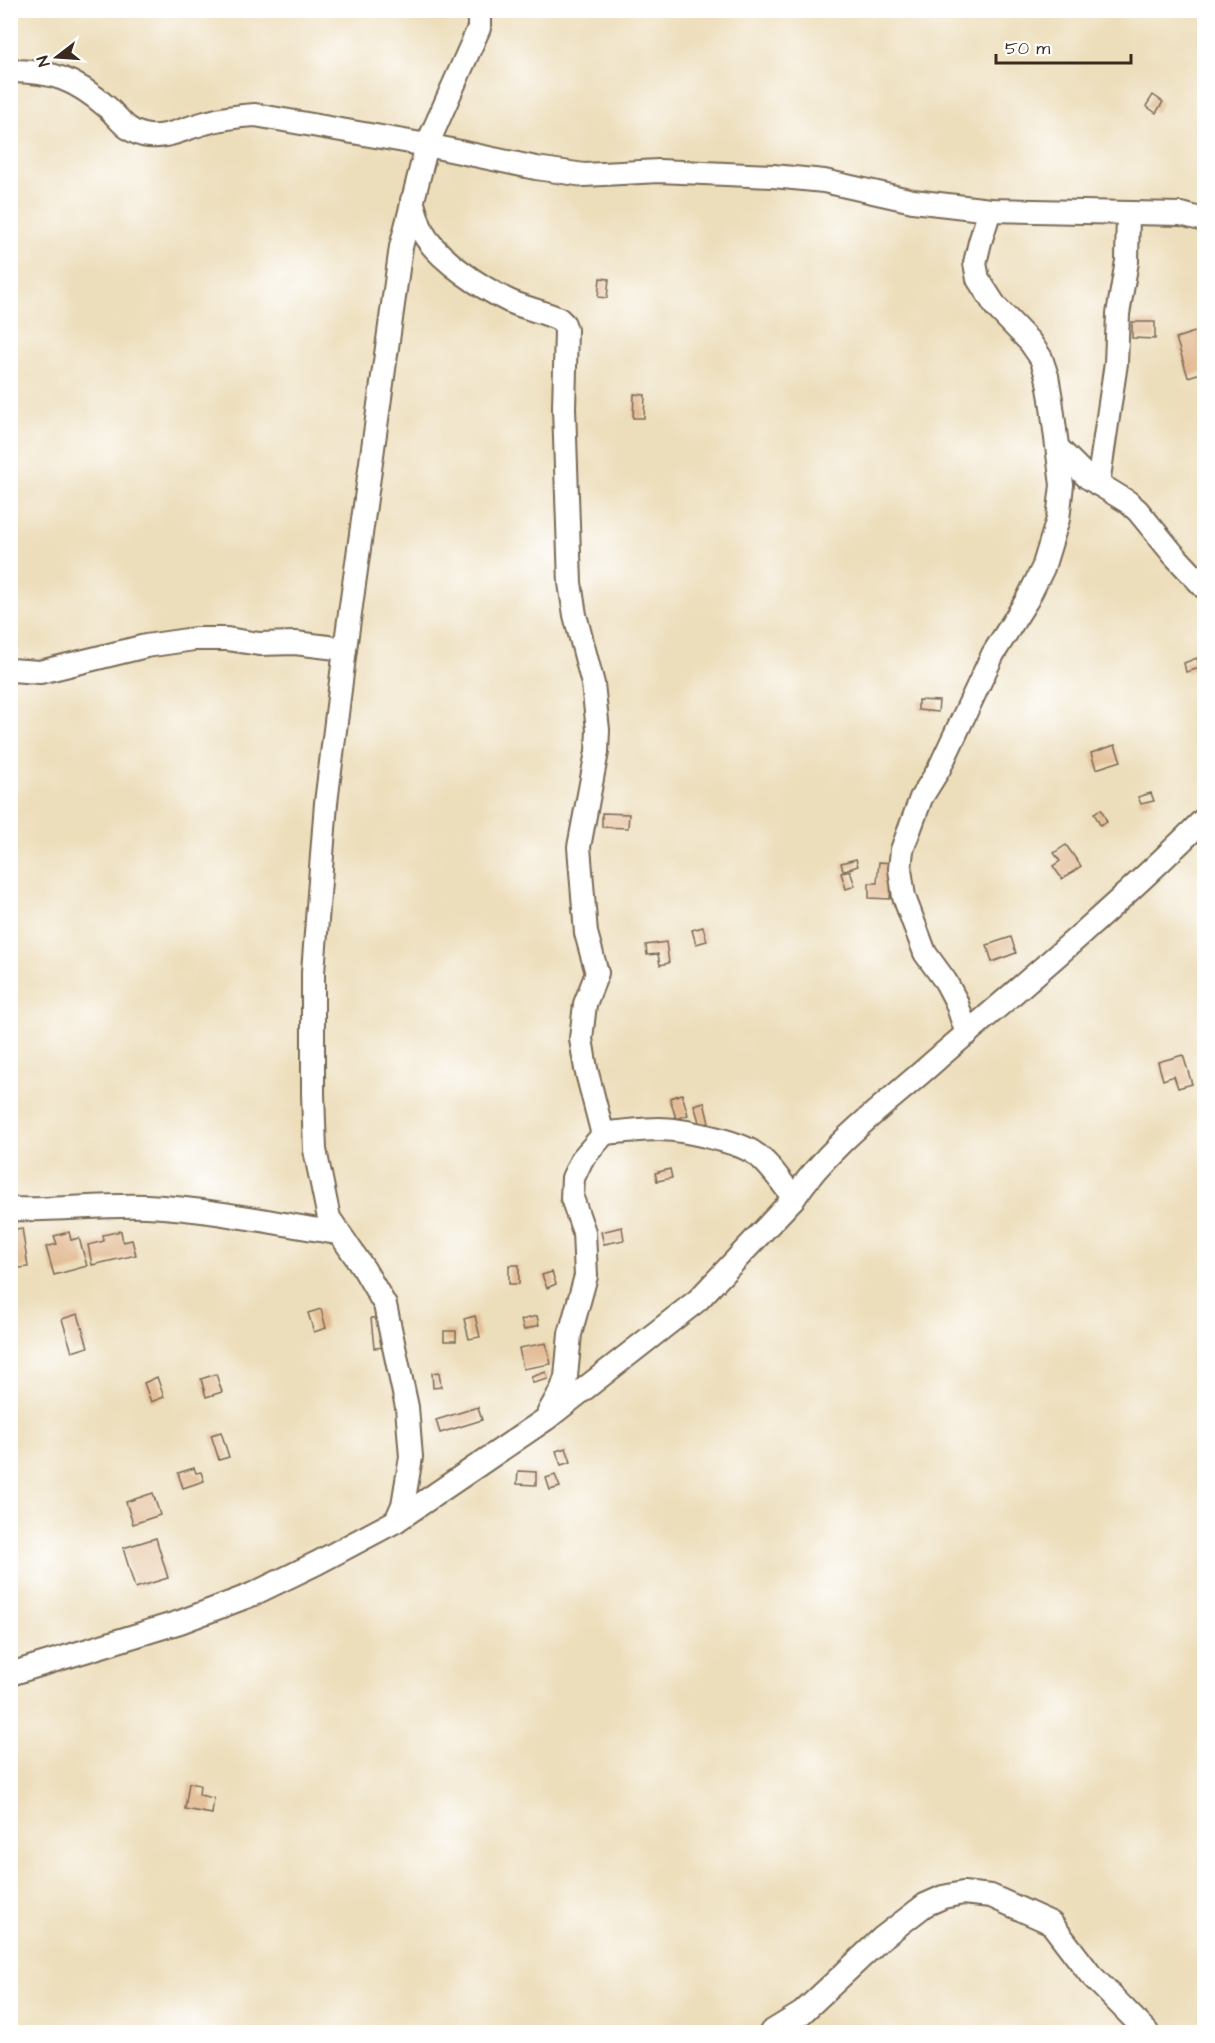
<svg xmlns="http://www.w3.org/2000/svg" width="1215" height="2043" font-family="'Architects Daughter',sans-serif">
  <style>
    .building { fill: #e3bc95 }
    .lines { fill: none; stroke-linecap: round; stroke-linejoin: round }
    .minor-casing { stroke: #796955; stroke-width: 26 }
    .minor { stroke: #fff; stroke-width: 22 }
  </style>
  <rect width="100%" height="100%" fill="#fff"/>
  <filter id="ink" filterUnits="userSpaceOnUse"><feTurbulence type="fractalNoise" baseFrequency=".0167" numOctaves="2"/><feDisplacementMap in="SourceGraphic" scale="12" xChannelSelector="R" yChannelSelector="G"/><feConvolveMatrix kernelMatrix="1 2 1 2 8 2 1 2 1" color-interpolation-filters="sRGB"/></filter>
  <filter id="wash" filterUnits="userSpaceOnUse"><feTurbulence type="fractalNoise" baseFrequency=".008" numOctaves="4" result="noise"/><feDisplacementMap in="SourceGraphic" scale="24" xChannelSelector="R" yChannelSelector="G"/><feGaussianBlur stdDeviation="1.35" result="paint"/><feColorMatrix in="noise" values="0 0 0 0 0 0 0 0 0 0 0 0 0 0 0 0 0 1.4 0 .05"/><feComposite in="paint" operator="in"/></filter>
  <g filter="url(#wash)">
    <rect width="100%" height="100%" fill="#eddebb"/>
    <g id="blocks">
      <g class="building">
        <polygon points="1153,95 1163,102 1156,113 1146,106"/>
        <polygon points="600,278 609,279 607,298 598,297"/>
        <polygon points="1132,322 1155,322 1155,339 1132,338"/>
        <polygon points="1204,329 1204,372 1188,377 1176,338"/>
        <polygon points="634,394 645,395 644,418 633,418"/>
        <polygon points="1197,658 1200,668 1186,672 1184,663"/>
        <polygon points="918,700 939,701 938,712 918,710"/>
        <polygon points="1115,745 1121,761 1096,769 1091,753"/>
        <polygon points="1151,793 1154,801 1141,804 1138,797"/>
        <polygon points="1101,809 1107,822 1100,825 1094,813"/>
        <polygon points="602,813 629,814 628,828 602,827"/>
        <polygon points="1066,845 1081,866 1062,879 1053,866 1060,861 1054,853"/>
        <polygon points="856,859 858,866 843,871 841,863"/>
        <polygon points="879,862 892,863 890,899 869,898 869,883 877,883"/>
        <polygon points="850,871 855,886 846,889 841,873"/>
        <polygon points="703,927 707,941 696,944 692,930"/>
        <polygon points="1011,937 1016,953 992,962 987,945"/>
        <polygon points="666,942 669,963 660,965 658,954 647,955 646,945"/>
        <polygon points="1183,1055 1192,1084 1178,1088 1174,1076 1163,1080 1158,1062"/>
        <polygon points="682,1094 688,1115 676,1119 670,1098"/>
        <polygon points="704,1102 709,1123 700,1125 694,1105"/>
        <polygon points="670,1169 672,1178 657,1181 655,1173"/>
        <polygon points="622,1227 624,1240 604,1244 601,1232"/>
        <polygon points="22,1228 28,1267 10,1269 10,1230"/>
        <polygon points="121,1231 123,1242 132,1240 136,1255 92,1265 88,1245 104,1241 103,1235"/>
        <polygon points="69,1232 71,1240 79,1238 87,1266 54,1275 46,1247 57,1244 54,1236"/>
        <rect x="509" y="1265" width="10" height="19"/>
        <polygon points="552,1272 556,1284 547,1288 542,1275"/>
        <polygon points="321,1309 326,1328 314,1332 308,1313"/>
        <polygon points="78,1314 88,1347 72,1352 62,1319"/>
        <polygon points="475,1316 480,1337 469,1339 464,1319"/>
        <polygon points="537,1316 539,1325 524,1330 521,1320"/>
        <polygon points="384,1317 387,1347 374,1348 371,1318"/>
        <rect x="444" y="1331" width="12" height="10"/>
        <polygon points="546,1343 551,1364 523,1369 519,1348"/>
        <polygon points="439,1372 441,1387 433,1388 432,1373"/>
        <polygon points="546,1372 548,1379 533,1383 531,1377"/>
        <polygon points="216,1374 222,1392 206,1397 201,1379"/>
        <polygon points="157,1377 164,1397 151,1402 144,1383"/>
        <polygon points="478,1407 482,1420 440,1433 436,1420"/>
        <polygon points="221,1432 229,1457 219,1460 211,1435"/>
        <polygon points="566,1448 571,1462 561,1465 556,1451"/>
        <polygon points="194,1468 196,1473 201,1472 204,1481 183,1488 178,1473"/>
        <polygon points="518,1471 536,1472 536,1485 517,1484"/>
        <polygon points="555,1475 560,1487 550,1490 546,1478"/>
        <polygon points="153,1493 160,1515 133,1524 126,1502"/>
        <polygon points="156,1538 168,1578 135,1588 123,1548"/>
        <polygon points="189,1783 200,1785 199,1795 214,1798 212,1814 185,1809"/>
      </g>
    </g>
  </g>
  <g filter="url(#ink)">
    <use href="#blocks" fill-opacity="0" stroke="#796955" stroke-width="1.5"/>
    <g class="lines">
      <defs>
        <g id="minor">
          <path d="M10,71C52,71 75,79 107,107C119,118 126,131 143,135C164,140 185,128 205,123C222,118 238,116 255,115L427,145L536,168L584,175L659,171L773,176L824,181L913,201L990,210L1181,214L1204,220"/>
          <path d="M412,200C416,213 419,228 427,239C444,263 481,287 507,300C523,308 542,311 559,319L564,324L566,330L564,408L570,583L575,615L593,684L598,730L597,752L579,847L586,933L597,973L585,1004L581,1039L586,1069L603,1135L582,1159L573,1178L572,1198L584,1232L586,1276L570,1334L566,1377L562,1389L549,1412"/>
          <polyline points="1058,448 1087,477 1128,502 1138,511 1174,555 1204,587"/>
          <polyline points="1098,484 1116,363 1118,314 1127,261 1128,214"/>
          <polyline points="10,670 40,672 146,646 194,639 227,639 259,644 295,643 345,649"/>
          <polyline points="967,1034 956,1001 946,982 925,953 904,897 900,869 902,850 921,798 939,769 993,654 1027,600 1043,568 1058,519 1062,485 1051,399 1047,376 1041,358 1030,342 996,307 978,279 975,263 980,242 990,210"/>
          <path d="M603,1133C622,1132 641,1129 659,1129C680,1129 737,1141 754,1153C770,1163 782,1184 794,1198"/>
          <path d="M10,1209C56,1211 102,1204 147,1206C211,1209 274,1223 337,1233"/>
          <polyline points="396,1521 403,1505 411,1457 407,1407 385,1305 364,1269 329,1218 315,1150 313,1094 313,972 326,803 345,649 401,247 427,145 479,28 479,18 475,10"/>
          <path d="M10,1674L180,1622L251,1595L317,1563L396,1521L546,1419L698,1300L794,1198C831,1143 888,1103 937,1059C1028,981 1119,904 1204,819"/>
          <polyline points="771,2032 802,2013 882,1938 925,1905 943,1897 963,1893 991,1896 1051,1923 1090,1974 1147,2032"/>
        </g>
      </defs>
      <use href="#minor" class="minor-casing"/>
      <use href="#minor" class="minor"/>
    </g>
  </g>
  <rect width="1215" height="2043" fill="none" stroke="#fff" stroke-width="36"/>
  <g transform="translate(57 57) rotate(253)" stroke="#ffffff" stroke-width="4.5" paint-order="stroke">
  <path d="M0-4.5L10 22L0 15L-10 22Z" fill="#3b2a1e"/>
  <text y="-9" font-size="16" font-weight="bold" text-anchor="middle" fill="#3b2a1e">N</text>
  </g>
  <path d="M996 54v9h135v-9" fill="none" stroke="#3b2a1e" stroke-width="3"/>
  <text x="1005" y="54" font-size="18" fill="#3b2a1e" stroke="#ffffff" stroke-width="4.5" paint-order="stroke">50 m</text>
</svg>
